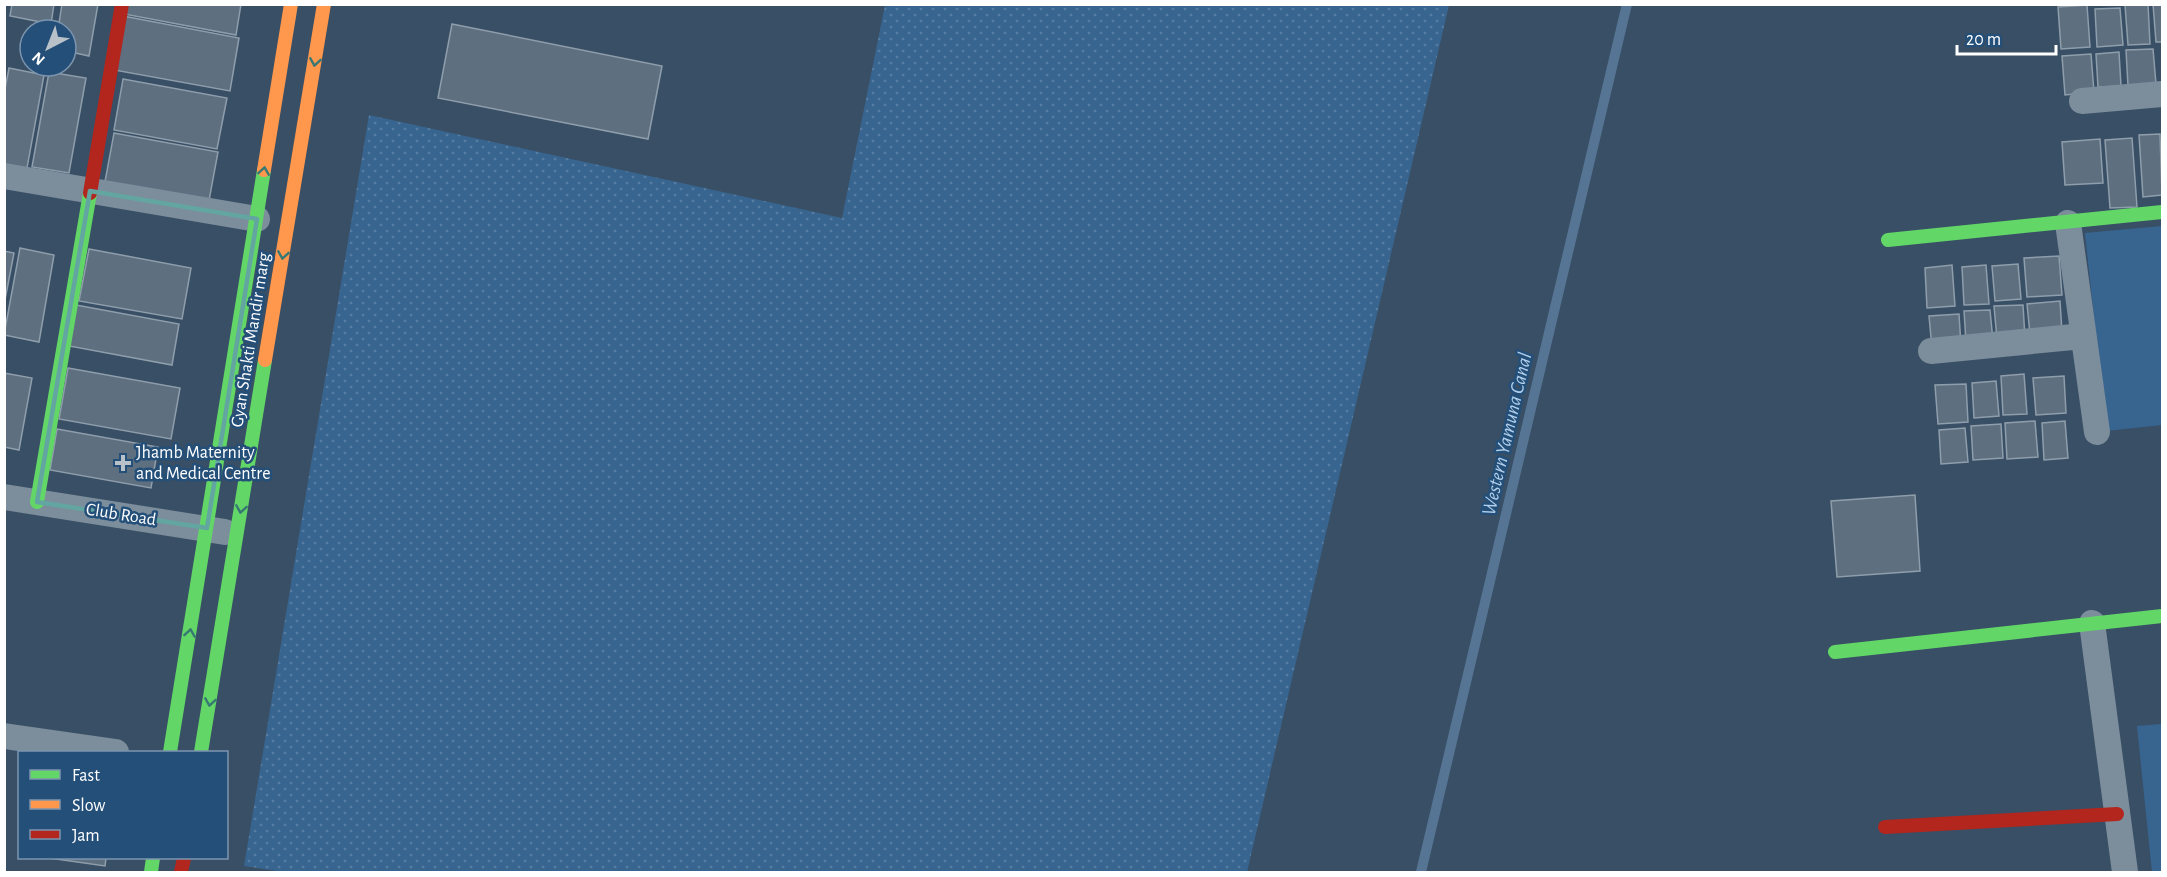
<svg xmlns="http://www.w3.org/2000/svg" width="2167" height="877" font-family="'Alegreya Sans',sans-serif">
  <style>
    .grass { fill: url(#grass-dots) }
    .park { fill: #386590 }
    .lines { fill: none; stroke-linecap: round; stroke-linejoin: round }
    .stream { stroke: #567493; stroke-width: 10 }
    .building { fill: #5e6f80; stroke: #8f9eab; stroke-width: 1.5 }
    .street { stroke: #7c8d9c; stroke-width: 26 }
    .fast { stroke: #63d668; stroke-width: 14 }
    .slow { stroke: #ff974d; stroke-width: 14 }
    .jam { stroke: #b3261e; stroke-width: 14 }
    .oneway { stroke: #377874 }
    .marked { fill: none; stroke: #63a6a1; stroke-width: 4.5; stroke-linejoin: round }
    .poi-dot { fill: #b9c1c9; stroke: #244f79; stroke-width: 2 }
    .labels { text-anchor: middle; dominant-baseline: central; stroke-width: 5; stroke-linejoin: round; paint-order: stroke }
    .street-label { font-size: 18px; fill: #fff; stroke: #244f79 }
    .poi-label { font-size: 18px; fill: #fff; stroke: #244f79; text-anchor: start }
    .water-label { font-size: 20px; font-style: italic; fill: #b2d0ec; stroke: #244f79 }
  </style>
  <defs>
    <pattern id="grass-dots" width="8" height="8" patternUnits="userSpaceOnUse" patternTransform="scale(1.5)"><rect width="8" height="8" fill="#386590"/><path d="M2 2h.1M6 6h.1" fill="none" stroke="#567ca1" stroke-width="1.8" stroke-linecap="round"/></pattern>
  </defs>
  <rect width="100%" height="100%" fill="#384f65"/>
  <polygon class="grass" points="885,5 1449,5 1247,872 284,872 244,866 369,115 842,218"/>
  <g class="park">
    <polygon points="2162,226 2162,425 2106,431 2085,233"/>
    <polygon points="2162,724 2162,872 2152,872 2137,726"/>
  </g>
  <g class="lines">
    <polyline class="stream" points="1421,872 1627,4"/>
  </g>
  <g class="building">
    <polygon points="12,4 54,4 51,24 10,16"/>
    <polygon points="62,4 98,4 89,56 66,51 66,30 58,30"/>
    <polygon points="126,4 241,4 236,35 124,14"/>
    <polygon points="2148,4 2150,44 2128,45 2125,5"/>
    <polygon points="2153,4 2162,4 2162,42 2156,42"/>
    <polygon points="2087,5 2090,47 2061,49 2058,7"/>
    <polygon points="2120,8 2123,45 2097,47 2095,9"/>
    <polygon points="123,16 239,38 230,91 114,70"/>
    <polygon points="452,24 662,66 648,139 438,98"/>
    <polygon points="2153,49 2156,84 2128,86 2126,50"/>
    <polygon points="2119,52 2121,86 2098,87 2096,54"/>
    <polygon points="2091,54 2094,92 2065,95 2062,56"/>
    <polygon points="9,68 44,75 27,168 4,164 4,94"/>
    <polygon points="49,72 86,78 69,173 32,167"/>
    <polygon points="123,79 227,98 217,149 114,130"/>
    <polygon points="114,133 218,152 208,206 104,187"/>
    <polygon points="2160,134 2162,195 2143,197 2139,135"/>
    <polygon points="2132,138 2137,207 2110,208 2105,140"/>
    <polygon points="2100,139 2103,183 2065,185 2062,142"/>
    <polygon points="20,248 54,255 39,342 4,335"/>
    <polygon points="89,249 191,268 182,319 79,301"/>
    <polygon points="4,251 14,253 4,305"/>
    <polygon points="2059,256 2062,295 2027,297 2024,258"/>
    <polygon points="2018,264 2021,299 1995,301 1992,266"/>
    <polygon points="1952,265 1955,306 1927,308 1925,268"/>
    <polygon points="1986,265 1989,304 1964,305 1962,267"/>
    <polygon points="2060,301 2062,332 2030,334 2027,304"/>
    <polygon points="76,305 179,324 172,365 69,346"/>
    <polygon points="2023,305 2025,338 1997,339 1994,306"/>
    <polygon points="1990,310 1993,341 1966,342 1964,311"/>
    <polygon points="1959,314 1961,346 1932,348 1929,316"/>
    <polygon points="68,368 180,388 171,439 59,419"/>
    <polygon points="4,373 32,378 19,450 4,447"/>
    <polygon points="2024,374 2027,414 2003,415 2001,376"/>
    <polygon points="2064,376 2066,413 2036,415 2033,378"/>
    <polygon points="1996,381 1999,416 1974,418 1972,383"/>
    <polygon points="1966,384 1968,422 1938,424 1935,385"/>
    <polygon points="2035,421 2038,457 2007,459 2005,423"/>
    <polygon points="2065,421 2068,458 2044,460 2042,423"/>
    <polygon points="2001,424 2003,458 1973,460 1971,426"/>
    <polygon points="1965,428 1968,462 1941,464 1939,430"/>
    <polygon points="57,429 158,447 151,488 50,470"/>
    <polygon points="1915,495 1920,571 1837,577 1831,501"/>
    <polygon points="49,858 106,858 105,866"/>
  </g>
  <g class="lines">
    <g class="street">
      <polyline points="2082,101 2162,94"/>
      <polyline points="4,176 257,219"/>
      <polyline points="2068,223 2097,432"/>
      <polyline points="1931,351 2083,336"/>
      <polyline points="4,497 225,532"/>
      <polyline points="2092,623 2125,872"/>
      <polyline points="4,736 116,752"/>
    </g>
    <g class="fast">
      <polyline points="1888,240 2162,212"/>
      <polyline points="37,502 90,193"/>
      <polyline points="1835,652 2162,616"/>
      <polyline points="170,752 264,170"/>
      <polyline points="201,752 265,360"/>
      <polyline points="151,872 153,858"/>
    </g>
    <g class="slow">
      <polyline points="264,170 291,4"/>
      <polyline points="265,360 324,4"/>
    </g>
    <g class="jam">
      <polyline points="90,193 122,4"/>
      <polyline points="1885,827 2117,814"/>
      <polyline points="181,872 184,858"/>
    </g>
  </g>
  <defs><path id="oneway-chevron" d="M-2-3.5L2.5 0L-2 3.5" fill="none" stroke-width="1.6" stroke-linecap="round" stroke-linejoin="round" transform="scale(1.5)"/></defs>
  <g class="oneway">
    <use href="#oneway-chevron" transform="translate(315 62) rotate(99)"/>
    <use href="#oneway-chevron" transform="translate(264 171) rotate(-81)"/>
    <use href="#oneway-chevron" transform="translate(283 255) rotate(99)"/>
    <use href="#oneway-chevron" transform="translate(241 509) rotate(99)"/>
    <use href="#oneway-chevron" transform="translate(190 633) rotate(-81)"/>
    <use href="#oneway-chevron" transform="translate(210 702) rotate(99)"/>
  </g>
  <path class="marked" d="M90,191L257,219L207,528L37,502Z"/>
  <path class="poi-dot" d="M120 454h6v6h6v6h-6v6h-6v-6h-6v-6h6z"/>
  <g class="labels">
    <g class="street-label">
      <text transform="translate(251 340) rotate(-81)">Gyan Shakti Mandir marg</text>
      <text transform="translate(121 515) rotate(9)">Club Road</text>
    </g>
    <g class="poi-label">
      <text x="136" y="453">Jhamb Maternity<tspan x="136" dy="21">and Medical Centre</tspan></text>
    </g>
    <g class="water-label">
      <text transform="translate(1507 434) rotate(-77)">Western Yamuna Canal</text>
    </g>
  </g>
  <rect width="2167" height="877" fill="none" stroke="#ffffff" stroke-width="12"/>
  <rect x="18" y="751" width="210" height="108" fill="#244f79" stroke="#7c95af" stroke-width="1.5"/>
  <rect x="30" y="770" width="30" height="9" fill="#63d668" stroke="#7c95af" stroke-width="1.5"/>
  <text x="72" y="781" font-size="18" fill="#ffffff">Fast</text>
  <rect x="30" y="800" width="30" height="9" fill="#ff974d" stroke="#7c95af" stroke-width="1.5"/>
  <text x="72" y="811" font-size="18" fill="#ffffff">Slow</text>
  <rect x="30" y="830" width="30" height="9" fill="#b3261e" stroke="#7c95af" stroke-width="1.5"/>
  <text x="72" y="841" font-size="18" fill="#ffffff">Jam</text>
  <g transform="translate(48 48) rotate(222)"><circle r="28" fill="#244f79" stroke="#7c95af" stroke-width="1.5"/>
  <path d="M0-4.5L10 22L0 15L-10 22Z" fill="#b9c1c9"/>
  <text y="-9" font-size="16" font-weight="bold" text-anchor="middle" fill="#ffffff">N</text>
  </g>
  <path d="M1957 45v9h99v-9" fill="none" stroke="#ffffff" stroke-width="3"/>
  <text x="1966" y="45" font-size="18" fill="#ffffff" stroke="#244f79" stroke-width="4.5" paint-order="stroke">20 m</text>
</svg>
